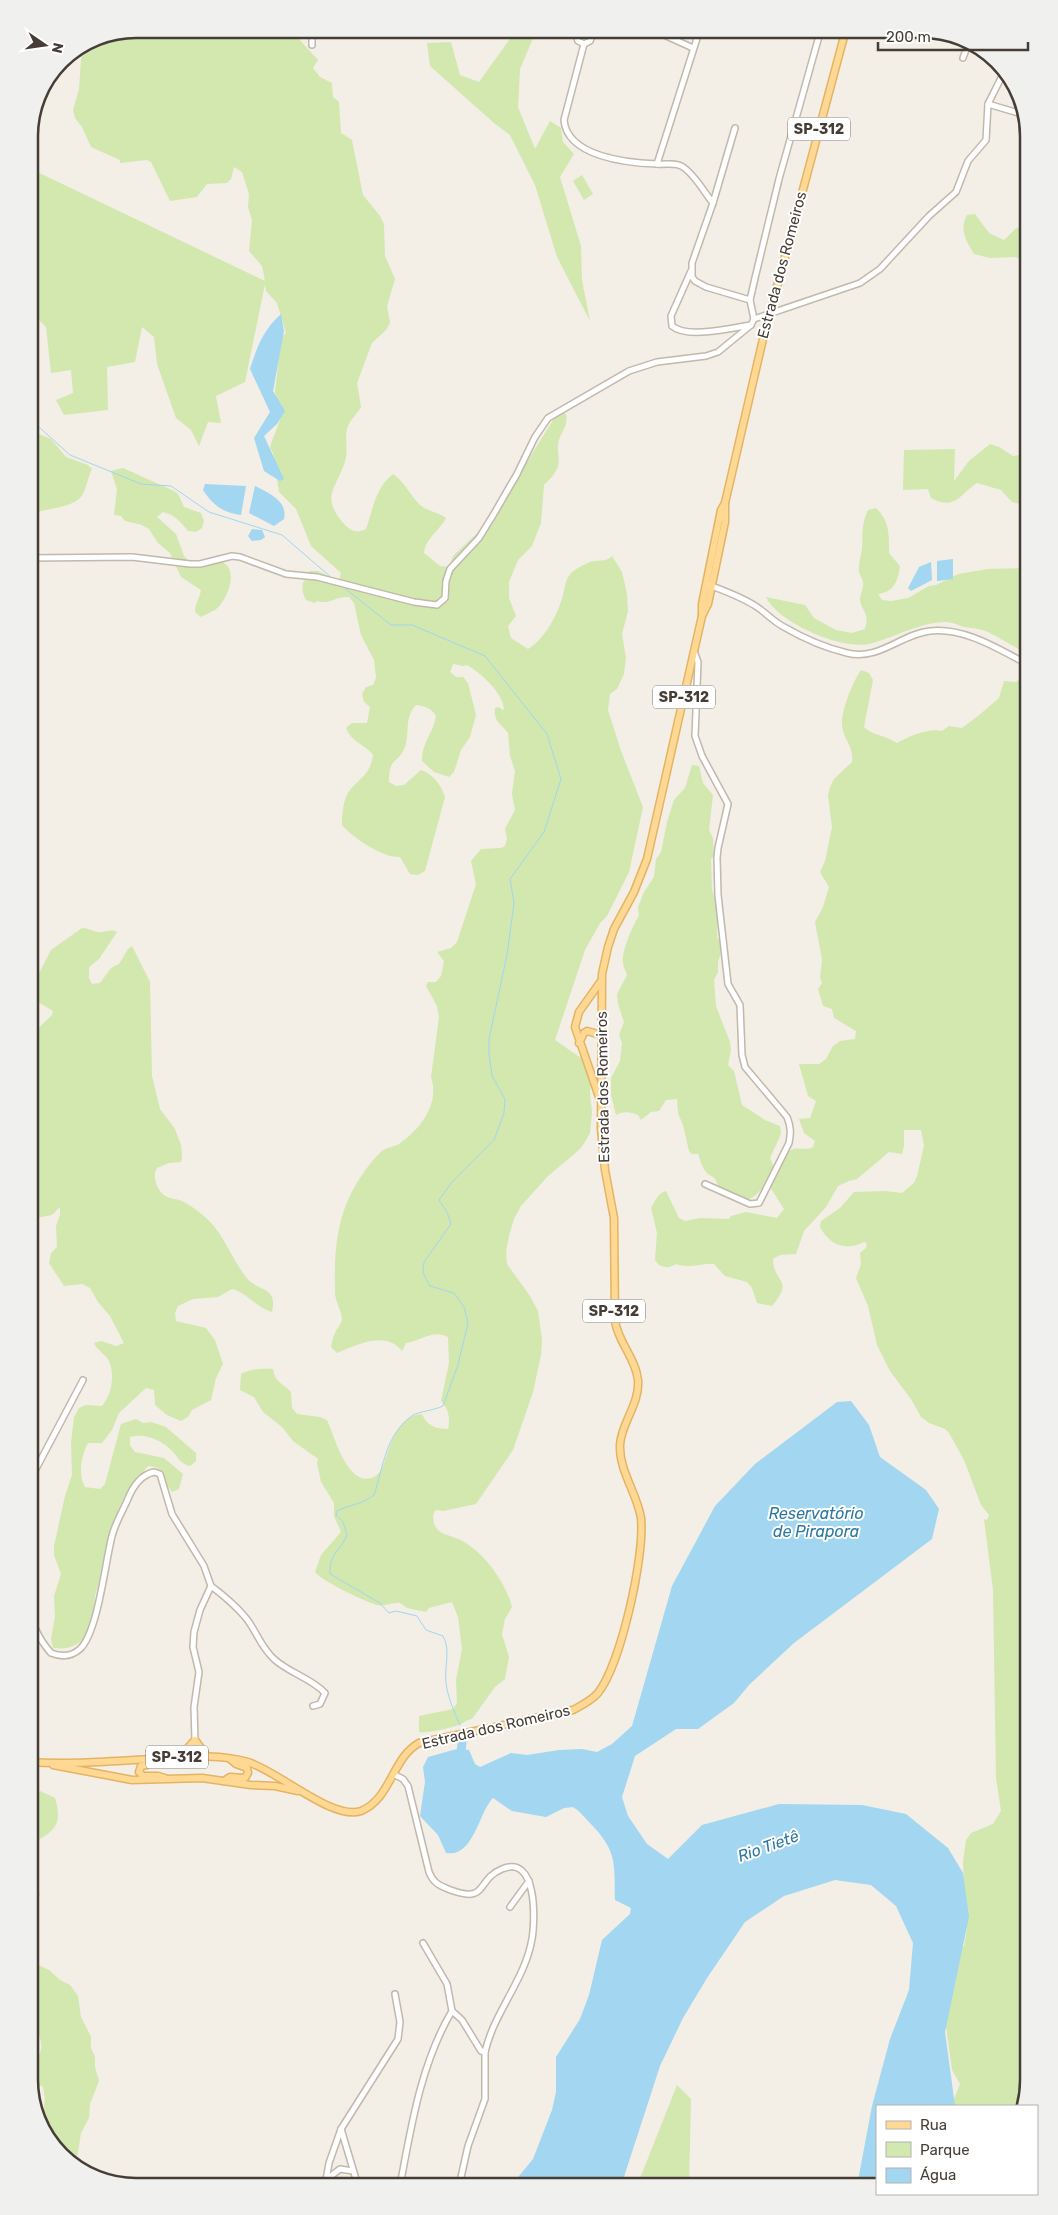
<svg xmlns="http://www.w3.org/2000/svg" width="1058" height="2215" font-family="Rubik,sans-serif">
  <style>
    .green { fill: #d2e8af }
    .water { fill: #a2d6f1 }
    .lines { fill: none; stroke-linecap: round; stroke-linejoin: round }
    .stream { stroke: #a2d6f1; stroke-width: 1 }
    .river { stroke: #a2d6f1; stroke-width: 9 }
    .minor-casing { stroke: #c2b8ac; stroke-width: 8 }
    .major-casing { stroke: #e4b463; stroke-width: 9 }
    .minor { stroke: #fff; stroke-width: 5 }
    .major { stroke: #ffd994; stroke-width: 6 }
    .labels { text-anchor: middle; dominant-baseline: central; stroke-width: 4; stroke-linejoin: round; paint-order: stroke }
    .shield { fill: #fff; stroke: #7e7872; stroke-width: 1 }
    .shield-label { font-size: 14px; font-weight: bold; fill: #463e36 }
    .street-label { font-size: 15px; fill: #463e36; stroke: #fff }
    .water-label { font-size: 16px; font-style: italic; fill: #2b78a3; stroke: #fff }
    .rim { fill: none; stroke: #463e36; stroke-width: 2.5 }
  </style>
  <rect width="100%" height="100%" fill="#f3eee6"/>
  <g class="green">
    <path d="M136,29H283L297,37L318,60L313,68L320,77L332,83L333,97L339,102L341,133L352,140L363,195L380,216L384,224L385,256L395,279L387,306L390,323L386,330L372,343L357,383L361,407C357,414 351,419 348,426C344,436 348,447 346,457C340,486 317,495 345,525C352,532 357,533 366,529C373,510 375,488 393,474C404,481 410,495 420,505C427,511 438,512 446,518C440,530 425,539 424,553L440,566L449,567L453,556L490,521L558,412L566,414C569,427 559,433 558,445C557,454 561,460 557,469C554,475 549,480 544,485L541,523L532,546L518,560L509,582V598L516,616L508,626L511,638L528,649C545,639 558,614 563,595C565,587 565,580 571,573C575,569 585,564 590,562C599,559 605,563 612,556L622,572L627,594L628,611L622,634L626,658L624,674L617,689L610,694L608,710L621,751L643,807L629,872L607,916L600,923L585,950L555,1040L581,1058L592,1074L590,1093L592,1112L590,1133L585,1142L579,1150L548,1176L521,1206L514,1219L509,1236L506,1252L507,1264L530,1296L538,1311L542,1340L541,1355L533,1392L513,1450L476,1504L443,1511L436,1510C431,1515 433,1526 439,1531C446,1536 457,1537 464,1542C485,1554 506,1583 512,1607L505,1619L502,1634L509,1657L505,1679L495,1687L472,1719C466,1720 465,1722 461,1724C455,1727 425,1734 419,1732V1716L453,1709L457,1703L456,1680L462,1649L458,1617L452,1602L429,1608L426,1612L407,1608L400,1603C392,1602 385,1607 377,1605C365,1602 322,1581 315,1572L321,1555L341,1532L334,1516V1503L321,1482L317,1463L318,1459L293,1441L282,1427L263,1412L254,1397L240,1390L241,1374C251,1369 261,1368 273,1369C275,1383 283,1383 291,1392L292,1408L297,1414L320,1417L327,1420C334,1436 339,1456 350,1469C360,1483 377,1482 383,1466C390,1447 397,1415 422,1414C427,1426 436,1429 448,1429C451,1419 448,1408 441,1401L449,1363L448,1337C433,1329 421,1341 406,1343L402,1351C385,1330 357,1345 337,1353L331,1347C332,1342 333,1337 335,1333C337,1328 341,1325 342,1319C342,1312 336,1303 335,1294C334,1252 336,1214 360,1178C366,1169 374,1158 382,1151C387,1147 394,1147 399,1144C421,1129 440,1103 431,1077L439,1017L437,1006L426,986L428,982H436L441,976L444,961L437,952L451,948L457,942L476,884L471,861L481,849L501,848L505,846L507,839L505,829L515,810L512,794L515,771L510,756L508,733C501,724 493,721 495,708L498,707L503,710L504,709C503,693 481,673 467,665L463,666L453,664L450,672L456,677H463L468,683L476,715L470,737L461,750L454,772L449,777L434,772L422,761C421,744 434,732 436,716C431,708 425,706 416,705C404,717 410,732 405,747C399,764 389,755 389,782L396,786L404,785L421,770C433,774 441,785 445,797L425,871L418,875L410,874L400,857C383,858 353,838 342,825C342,815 343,798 350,790C362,776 370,775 373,755C365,744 352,743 346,728L352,723H367L370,707L364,702L362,694L366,687L373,685L376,678L374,660L361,635L354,603L349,597C334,596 332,605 316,601L315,603L306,600C300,589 302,581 310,571H318L339,581L341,573L311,546L296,509L279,492L273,453L270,448C273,434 283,420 282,406L277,400L275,392L281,338L286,333L277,303L266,291L265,284L245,382L216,396L221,423L208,422L199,446L191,430L176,418L157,364L154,337L142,327L135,362L107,367L108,410L64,415L56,400L73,393L71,370L51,373L46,327L35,316H29V168L265,281L262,266L249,251L252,220L248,207L249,194L242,172L234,167L231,179L227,183L207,184L197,197L170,201L151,162L147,160L120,163V160L91,147L82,127L75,118L73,110L79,89L82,45L95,37Z"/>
    <polygon points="517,29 537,29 520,69 518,107 535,149 550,121 561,128 563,142 574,154 560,177 581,246 582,280 590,321 557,257 535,185 510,135 494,123 430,66 427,43 451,42 460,75 479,82"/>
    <polygon points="582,175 593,194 584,200 573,181"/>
    <path d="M975,214L989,233L1004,240L1015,229L1029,224V261L1014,257L990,258L974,254C966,241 959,229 967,215Z"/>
    <path d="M29,430L51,439L66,457L88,465L92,469C88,477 87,485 84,492C76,510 44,507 29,515Z"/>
    <path d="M990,444L999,447L1013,456L1020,455L1029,446V518L1026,517L1025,510L1020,504L1012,502L1001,490L977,483C959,495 955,511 931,498L928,489L903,490L904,450L955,449L954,481L969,461Z"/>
    <path d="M123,468L174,491L178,494L184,507L201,513L204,521L202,528L196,532L188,531C180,521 175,515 163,512L157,517L176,534L184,556L190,562C199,562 214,559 222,562C240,570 227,601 215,610C211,612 206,614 201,617L195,612C195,603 200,598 201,590L181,577L170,553L158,543L149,529L142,525L125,521L121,516L114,515L117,489L111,471Z"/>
    <path d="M876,508C890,521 889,536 889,553L900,566C898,581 894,592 878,594L882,600L891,601L908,598L929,586L936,585L958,574L988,569L1029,568V655C1016,648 1002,639 990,633C983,629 972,628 964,627C958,625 951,622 946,622C919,622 894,638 869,644C842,650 778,623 766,597L805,605L814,618L836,630L852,633L865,629C870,611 861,612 860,599C860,594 864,588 863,583C863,579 860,576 859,572C858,565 861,556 862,549C863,534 861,524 868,510Z"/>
    <path d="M861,670L869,673L873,680L864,727C873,736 886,735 897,743C910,736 928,728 942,731L949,726L962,728L978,716L999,698L1004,681L1016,682L1029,672V2079L1021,2106H951L960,2084L952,2070L942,1997L958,1952L964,1946L967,1929L965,1921L963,1862L966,1840L971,1833L993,1824L1001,1811L996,1778L993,1590L984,1519L987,1520L989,1515L981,1505L964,1460L949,1433L945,1429L929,1423L921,1417L911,1399L890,1371L877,1345L868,1306L856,1278L861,1264L860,1253L866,1248L867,1243L864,1242C845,1252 829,1244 820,1227L821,1221L840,1208L854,1192L885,1191L902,1193L914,1183L917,1176L924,1146L921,1130H904V1146L902,1154L889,1152L857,1179L849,1181L838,1186L826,1207L804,1231L796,1254L780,1255L773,1259C774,1285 795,1278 772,1306L757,1303L752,1288L747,1282L725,1276L714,1264C698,1263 691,1269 676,1264C670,1268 666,1268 659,1265L655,1260L657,1233L651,1208C655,1201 658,1193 666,1191L679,1218L685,1221L700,1218L729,1219L731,1216L746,1212L777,1218L784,1209L768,1184L764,1185C754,1203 733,1208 720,1190C718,1187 717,1182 715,1179C713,1176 708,1175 706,1172C702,1168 700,1159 698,1154H692L689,1151L683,1125L678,1113L677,1099L666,1100L659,1111L651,1112L641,1120L638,1115C630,1112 624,1111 616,1115L611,1095V1078L620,1061L622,1043L619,1035L624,1022L618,1004L617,994L627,975C626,971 623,967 623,963C621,953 633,924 639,916L638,907L644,892L654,877L656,859L661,852L667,822L674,800L685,788L692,765L699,766L703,783L713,795L709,830L713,838L714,856L711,859L712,889L718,912L717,937L721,944V952L718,962V972L714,980L716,1006L730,1042L731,1050L728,1065L734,1071L742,1105L765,1120L780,1126L781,1134L770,1158L774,1167C782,1162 785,1153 793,1149C800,1147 807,1151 813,1147L815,1141L804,1133L799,1119L810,1118L816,1101L808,1096L799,1064H819L826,1059L833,1046L840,1041L855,1039L856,1031L834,1018L832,1009L823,1006L818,989L822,983L820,978L822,960L815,922L823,907L829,887L820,872L825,861L832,827L828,795L830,787L834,779L852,762C854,745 843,740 842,725C841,711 853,681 861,670Z"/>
    <path d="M82,928C88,928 92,931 98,932C105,933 110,928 117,932L99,959L89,967V978L92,984L100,983L111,968L119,964L128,949L132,946L150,982L152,1076L160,1109L175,1129L181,1145L182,1156L181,1162L169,1163L157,1168C152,1176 156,1189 164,1195C169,1199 177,1199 182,1201C190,1205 198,1211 205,1217C223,1232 231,1258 246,1277C258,1293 278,1285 272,1312C256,1308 248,1293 232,1289L218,1297L193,1299L178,1306L175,1313L176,1321L206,1328L215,1340L223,1364L216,1378L211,1400L192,1410L188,1417L181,1421L167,1415L155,1405L154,1390L146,1388L119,1413L112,1430L102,1443H88C81,1456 78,1475 85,1487L100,1489L105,1484L121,1424L136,1419L143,1423L151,1422L166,1427L196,1453V1461L190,1466C181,1464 179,1459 173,1452C162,1440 145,1433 130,1437V1445L135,1452L164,1458L183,1474L179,1489L172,1492L167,1485L163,1471L155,1467L148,1466L125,1495L119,1508L95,1596L94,1612L87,1634C79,1646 68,1650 53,1648L51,1639L55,1616L54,1596L61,1574L54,1555V1546L65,1496L72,1475L71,1443L74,1417L79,1408L86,1405L102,1406C112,1394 115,1375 109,1361C105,1353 97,1351 94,1343L101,1341L116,1346L124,1343L110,1316L98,1302L90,1288L82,1284L64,1286L49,1263L51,1253L57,1247L56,1226L60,1215V1207L52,1215L36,1218L29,1210V1117L36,1106L37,1099L29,1078V1037L52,1015L53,1011L38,1002L29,1001V985L36,979L51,950Z"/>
    <path d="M40,1791L55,1798C63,1824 55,1832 32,1843L29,1853V1793L36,1794Z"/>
    <polygon points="29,1862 32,1869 29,1877 30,1884 38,1887 40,1894 32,1913 29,1931"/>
    <path d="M29,1954L34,1963L49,1970L60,1980L70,1985L78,1996L81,2017L91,2037V2048L95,2057V2067L99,2081L90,2104L89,2118L81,2133L77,2158L72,2165L41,2126L45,2099L43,2087L40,2085L31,2092L29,2066C52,2046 36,2041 36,2018C36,2003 44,2002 29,1990Z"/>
    <polygon points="677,2085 691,2099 689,2186 637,2186"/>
  </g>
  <g class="water">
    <path d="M281,314L284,331L273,391L285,411L277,424L264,436L284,479L280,481L264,471L254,438L270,412L250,369C257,347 263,330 281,314Z"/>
    <path d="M205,484L246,486L241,515C223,513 213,505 203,490Z"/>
    <path d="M255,486C269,493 288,501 284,519L274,526L249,513Z"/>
    <polygon points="252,529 262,530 265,537 261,540 252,541 248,536"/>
    <polygon points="953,559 953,579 937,581 937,561"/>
    <polygon points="931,562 932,580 911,591 908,588 919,567"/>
    <path d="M851,1401L869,1425L880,1457L926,1490L939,1509L932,1539L794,1643L749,1685L734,1703L698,1729H676L635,1756L622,1797L628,1816L647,1844L668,1859L702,1825L779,1804L862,1805L906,1814L948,1848L963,1873L969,1917L945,2032L955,2106H877V2186H857L872,2106L890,2039L909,1990L913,1943L896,1906L871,1885L835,1880L784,1896L745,1922L707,1978L683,2018L660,2066L621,2186H513L514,2182L533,2159L552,2110L556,2092V2057L580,2019L589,1995L602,1940L630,1914L631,1908L615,1900C614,1863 618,1852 590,1823C585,1818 580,1811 573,1807L564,1808L546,1817L512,1811L493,1798C479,1811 474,1858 446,1853L438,1835L420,1816L425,1782L423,1767L428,1757L457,1749L469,1750L475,1764L480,1767L511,1753L527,1755L559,1750L582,1749L597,1752L612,1744L632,1726L672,1586L715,1506L755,1464L837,1402Z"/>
  </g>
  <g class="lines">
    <g class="stream">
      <polyline points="29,418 70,455 141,484 171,486 209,512 282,535 333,579"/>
      <path d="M342,586L391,625H412L485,656L547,734L561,779L544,832L510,879L514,903L507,955L489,1039V1054L492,1076L505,1099L504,1113L494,1140L452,1182L439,1200L447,1212L451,1224L424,1262L423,1273L430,1286L454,1293L464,1307L468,1323L458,1365L443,1406C435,1410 418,1412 413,1415C385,1435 384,1465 374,1495C363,1504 349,1505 337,1511L336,1515L343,1522L347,1535C340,1552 329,1553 330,1574L380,1603L389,1613L396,1611L417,1616L426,1630L443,1636C451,1650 444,1667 446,1683C448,1698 454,1712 460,1725"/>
    </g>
    <polyline class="river" points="460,1760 462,1743"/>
    <defs>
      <g id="minor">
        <polyline points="312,29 312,45"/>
        <path d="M583,29C577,31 576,36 578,41L584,44L590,41L592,36L590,31L586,29"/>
        <polyline points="651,29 693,48"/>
        <path d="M584,44L564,120C567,157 628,163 657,164C666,165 676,162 683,167C695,175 704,192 713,203L692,263V277L695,281L706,287L750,300"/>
        <polyline points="963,58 968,44"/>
        <polyline points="988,104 1025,115"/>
        <polyline points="657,164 700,29"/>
        <polyline points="713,203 735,128"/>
        <path d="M691,271L671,316L672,326C687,339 731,328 751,325"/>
        <polyline points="754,319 860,283 880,269 929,216 956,192 968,161 986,140 988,104 1004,72"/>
        <polyline points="754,319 750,300 755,278 779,179 821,29"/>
        <polyline points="29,558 132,557 190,564 200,564 232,556 240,557 286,574 317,577 414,602 437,605 445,598 446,581 450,569 479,538 495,512 517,474 535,437 548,418 629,371 657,362 706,356 718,352 751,325 754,319"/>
        <path d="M709,585C725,591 742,597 757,607C766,613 774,622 784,627C803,638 826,648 847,653C879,661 901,634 930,631C965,627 1000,650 1029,665"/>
        <path d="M694,651L698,662L695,736L702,756L728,804L718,848L717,858L718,895L728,984L740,1005L742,1055L745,1067L787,1117C791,1127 791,1133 789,1143L759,1203L750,1204L705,1184"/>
        <polyline points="29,1248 35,1225 29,1193"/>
        <polyline points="29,1482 83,1380"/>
        <path d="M211,1586C223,1595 236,1606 246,1618C257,1632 260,1646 274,1659C289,1673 311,1678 325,1693L320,1704L313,1706"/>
        <path d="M29,1601C31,1622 37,1637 51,1653C61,1657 71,1657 80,1649C98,1632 105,1563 112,1536C115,1524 122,1512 127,1501C132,1488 140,1475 154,1472L160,1474L172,1514L204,1566L211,1586L200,1610L194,1632L193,1647L199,1672L194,1707L195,1740"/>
        <path d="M393,1774L403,1779L408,1786L429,1872C433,1882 438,1885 448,1889C489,1905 475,1880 502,1869C538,1854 535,1921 532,1939C525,1980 494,2012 485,2052L481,2051L462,2020L452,2011"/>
        <polyline points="510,1907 529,1881"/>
        <polyline points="341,2129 358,2186"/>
        <polyline points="327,2179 340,2169 353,2171"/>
        <polyline points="325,2186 329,2163 341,2129 398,2039 400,2022 395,1994"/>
        <path d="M400,2186C411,2127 421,2063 452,2011L447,1984L423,1943"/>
        <polyline points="459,2186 468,2146 485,2099 485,2052"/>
      </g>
      <g id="major">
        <polyline points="702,615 702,604 721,510 725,503 763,339 846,29"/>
        <polyline points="579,1043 584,1033 587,1031 601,1035"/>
        <polyline points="599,1097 575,1027 579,1012 601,981"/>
        <polyline points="179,1757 195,1740 207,1756"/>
        <polyline points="163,1759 157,1763 141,1766 139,1772 143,1776 158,1776 165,1778"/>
        <path d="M29,1762C70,1765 112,1761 154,1759C186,1757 217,1753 248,1762C278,1771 333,1821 361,1811C391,1799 392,1758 419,1743L573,1710C582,1705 591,1701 598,1693C621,1664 645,1555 641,1518C637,1493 619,1471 620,1445C621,1423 640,1404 638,1380C636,1359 618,1342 615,1321L614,1218L605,1170L601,1129L602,974L608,947L614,929L634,892L647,859L702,616L708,604L725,522V503"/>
        <polyline points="53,1765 132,1780 202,1778 251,1785 275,1786 298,1791"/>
        <polyline points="224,1781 230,1777 245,1778 248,1773 247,1768 236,1764 230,1759"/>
      </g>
    </defs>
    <use href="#minor" class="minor-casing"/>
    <use href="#major" class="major-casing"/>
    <use href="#minor" class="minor"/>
    <use href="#major" class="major"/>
  </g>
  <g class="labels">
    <g class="shield">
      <rect x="788" y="117.5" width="62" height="23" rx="4"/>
      <rect x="653" y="685.5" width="62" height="23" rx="4"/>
      <rect x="583" y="1299.5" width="62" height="23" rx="4"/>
      <rect x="146" y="1745.5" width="62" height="23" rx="4"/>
    </g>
    <g class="shield-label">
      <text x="819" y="129">SP-312</text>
      <text x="684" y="697">SP-312</text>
      <text x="614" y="1311">SP-312</text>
      <text x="177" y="1757">SP-312</text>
    </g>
    <g class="street-label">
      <text transform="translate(782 265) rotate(-75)">Estrada dos Romeiros</text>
      <text transform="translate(603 1087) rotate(-91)">Estrada dos Romeiros</text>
      <text transform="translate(496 1727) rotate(-13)">Estrada dos Romeiros</text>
    </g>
    <g class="water-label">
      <text x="816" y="1513">Reservatório<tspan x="816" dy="18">de Pirapora</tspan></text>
      <text transform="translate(768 1846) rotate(-20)">Rio Tietê</text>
    </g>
  </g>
  <path d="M0 0H1058V2215H0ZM136 38H922A98 98 0 0 1 1020 136V2080A98 98 0 0 1 922 2178H136A98 98 0 0 1 38 2080V136A98 98 0 0 1 136 38Z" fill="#f0f0ef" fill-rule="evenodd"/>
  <path class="rim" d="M136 38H922A98 98 0 0 1 1020 136V2080A98 98 0 0 1 922 2178H136A98 98 0 0 1 38 2080V136A98 98 0 0 1 136 38Z"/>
  <rect x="876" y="2105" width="162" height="90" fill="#ffffff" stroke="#b5b2af"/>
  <rect x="886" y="2121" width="25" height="8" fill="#ffd994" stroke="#b5b2af"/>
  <text x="920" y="2130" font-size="15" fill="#463e36">Rua</text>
  <rect x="886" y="2142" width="25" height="15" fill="#d2e8af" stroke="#b5b2af"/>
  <text x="920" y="2155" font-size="15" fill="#463e36">Parque</text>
  <rect x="886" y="2168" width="25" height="15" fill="#a2d6f1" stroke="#b5b2af"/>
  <text x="920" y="2180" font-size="15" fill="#463e36">Água</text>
  <g transform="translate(45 45) rotate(103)" stroke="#ffffff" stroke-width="4" paint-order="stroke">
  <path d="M0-4L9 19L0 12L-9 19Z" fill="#463e36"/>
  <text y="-8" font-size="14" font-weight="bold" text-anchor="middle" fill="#463e36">N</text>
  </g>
  <path d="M878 42v8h150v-8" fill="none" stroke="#463e36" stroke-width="2.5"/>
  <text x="886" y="42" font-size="15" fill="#463e36" stroke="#ffffff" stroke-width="4" paint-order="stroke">200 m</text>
</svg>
